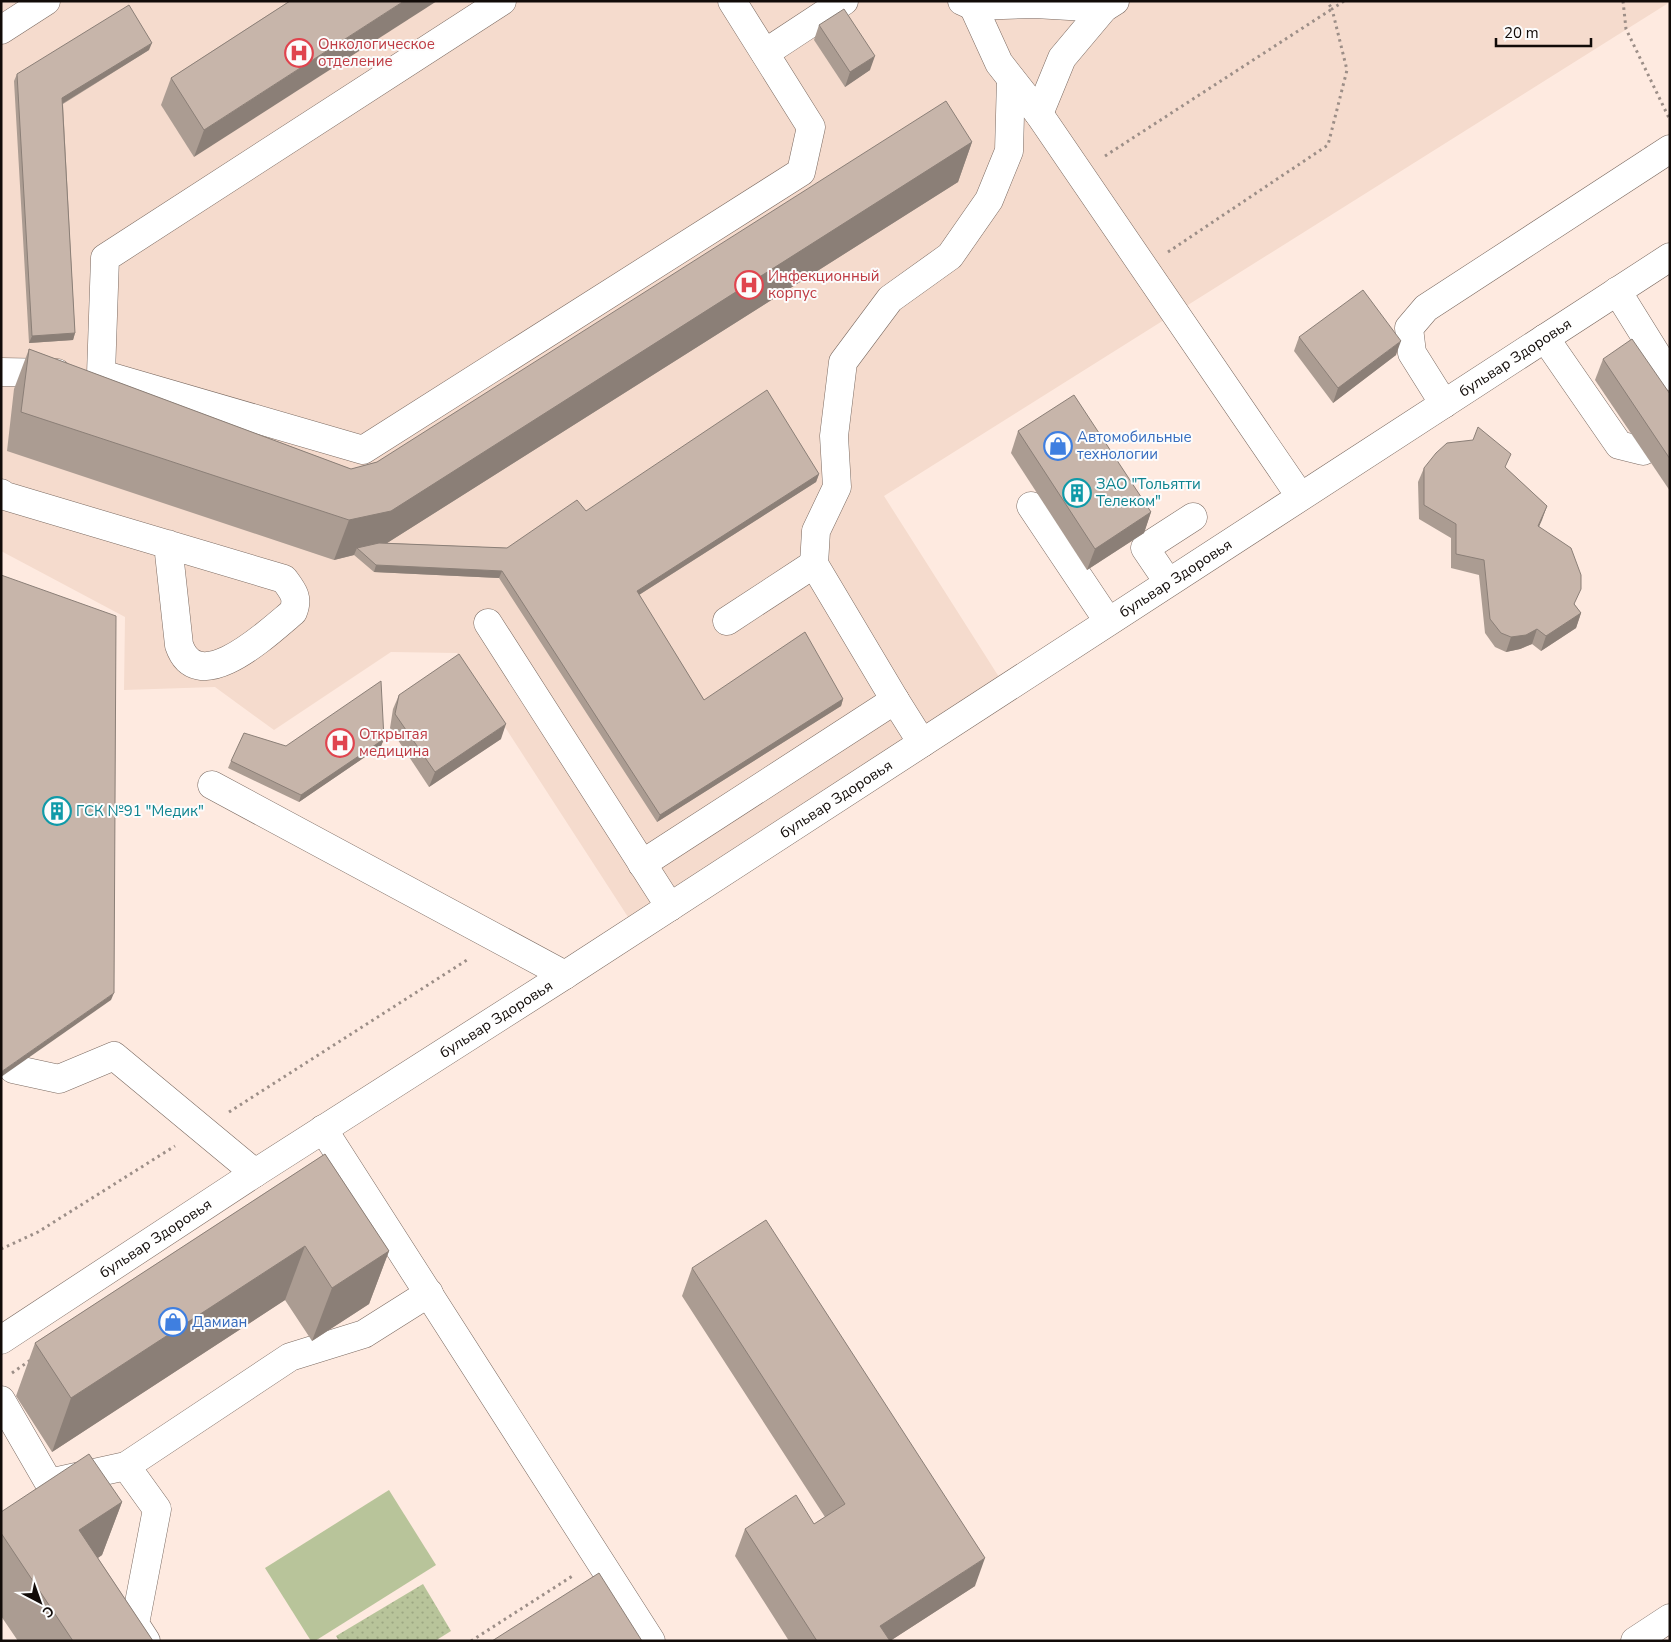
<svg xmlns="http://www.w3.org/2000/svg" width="1671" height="1642" font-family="'Nunito Sans',sans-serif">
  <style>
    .built { fill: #f5dbcd }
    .green { fill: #b8c49a }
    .park { fill: url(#park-dots) }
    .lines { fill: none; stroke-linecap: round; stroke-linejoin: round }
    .minor-casing { stroke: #7b6a61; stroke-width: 29 }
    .path { stroke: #9c8e87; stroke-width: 3; stroke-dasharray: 2.5 4; stroke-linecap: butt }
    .minor { stroke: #fff; stroke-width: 28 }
    .wall { fill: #ab9c92 }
    .shaded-wall { fill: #8b7f77 }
    .building { fill: #c7b5aa; stroke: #8b7f77 }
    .labels { text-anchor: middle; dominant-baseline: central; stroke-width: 4; stroke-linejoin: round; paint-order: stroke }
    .health-label { font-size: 15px; fill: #be3a42; stroke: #fcfcfc; text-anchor: start }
    .street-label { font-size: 15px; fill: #110b08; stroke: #fcfcfc }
    .shop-label { font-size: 15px; fill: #366cbe; stroke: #fcfcfc; text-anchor: start }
    .culture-label { font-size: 15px; fill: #0d838f; stroke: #fcfcfc; text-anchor: start }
  </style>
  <defs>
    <pattern id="park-dots" width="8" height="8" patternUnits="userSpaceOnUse" patternTransform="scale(1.25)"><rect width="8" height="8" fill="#b8c49a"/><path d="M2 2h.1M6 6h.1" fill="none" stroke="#9da783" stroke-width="1.8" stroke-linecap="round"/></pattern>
  </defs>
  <rect width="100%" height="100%" fill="#feeae0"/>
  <polygon class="built" points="1,1 1670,1 1670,2 884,496 999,677 628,917 457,653 391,652 274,730 215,687 124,690 125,617 1,551"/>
  <polygon class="green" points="389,1490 436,1565 315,1641 311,1641 265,1568"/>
  <polygon class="park" points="423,1584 451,1631 435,1641 339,1641 336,1636"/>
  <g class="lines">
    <defs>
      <g id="minor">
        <polyline points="502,1 105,258 101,374 363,450 801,172 811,127 732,1"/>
        <polyline points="962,1 973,6 1035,4 1104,8"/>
        <polyline points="973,6 999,63 1039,114 1300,496"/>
        <polyline points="1,30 46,1"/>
        <polyline points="765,53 844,1"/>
        <polyline points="1039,114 1062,58 1104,8 1115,1"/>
        <polyline points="1617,291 1670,376"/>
        <polyline points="1545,338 1619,445 1643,451"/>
        <polyline points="1,372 57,373"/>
        <polyline points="1444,404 1412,353 1409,328 1426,308 1670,149"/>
        <path d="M1,493L5,496L284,579C293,591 299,598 293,612C271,630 198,701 179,645L168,544"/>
        <polyline points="1031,506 1108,621"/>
        <polyline points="1168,582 1145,548 1193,517"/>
        <polyline points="727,621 814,564"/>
        <polyline points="488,623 670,907"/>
        <polyline points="895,700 922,743"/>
        <polyline points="212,785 565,975"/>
        <polyline points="642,864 895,700 814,564 816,531 837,487 834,436 843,362 890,299 950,256 989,200 1009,151 1011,79"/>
        <polyline points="13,1069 59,1079 114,1056 255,1173"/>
        <polyline points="323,1129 651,1641"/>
        <path id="s1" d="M1,1340L255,1173L565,975L1670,257"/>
        <polyline points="1,1400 49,1483 126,1466 290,1357 364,1334 429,1293"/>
        <polyline points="126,1466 157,1509 135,1624 146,1641"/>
        <polyline points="1635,1641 1670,1618"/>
      </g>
    </defs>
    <use href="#minor" class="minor-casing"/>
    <g class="path">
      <polyline points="1623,1 1626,29 1670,120"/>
      <polyline points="1105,156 1332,9 1327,1"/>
      <polyline points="1168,252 1328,145 1347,70 1332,9 1344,1"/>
      <polyline points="229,1112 470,958"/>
      <polyline points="1,1249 38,1232 175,1146"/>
      <polyline points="12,1373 32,1359"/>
      <polyline points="471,1641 574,1575"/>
    </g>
    <use href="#minor" class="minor"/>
  </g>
  <g class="wall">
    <polygon points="290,1 194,157 161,105 171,78"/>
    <polygon points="819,25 870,70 845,87 814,40"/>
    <polygon points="149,50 63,104 75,333 73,340 29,343 14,81 17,74"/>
    <polygon points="972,142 958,182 387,543 507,548 586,511 819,474 816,482 639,595 704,700 843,699 841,706 657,822 499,578 374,572 354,555 334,560 7,451 14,389 29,349 351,469 377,462"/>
    <polygon points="1299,337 1396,355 1333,403 1294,351"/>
    <polygon points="1603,359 1670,394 1670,491 1595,380"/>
    <polygon points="1018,431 1151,512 1144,533 1087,570 1011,453"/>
    <polygon points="1424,468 1506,468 1547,506 1539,526 1575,605 1581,613 1576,628 1541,651 1532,644 1520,649 1506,652 1495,647 1485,633 1479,575 1451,568 1451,538 1419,519 1418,482"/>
    <polygon points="399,695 501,739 429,787 390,728 393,709"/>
    <polygon points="384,739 381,746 299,802 228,768 231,761 286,746"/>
    <polygon points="325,1154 389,1251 369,1304 312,1341 285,1300 52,1452 16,1396 35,1343"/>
    <polygon points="692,1268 975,1586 890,1641 789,1641 735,1556 745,1529 814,1524 825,1517 682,1296"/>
    <polygon points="122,1502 102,1555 98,1558 153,1641 18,1641 1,1616 1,1512"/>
  </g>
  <g class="shaded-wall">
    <polygon points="404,1 437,1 194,157 204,130"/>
    <polygon points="152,43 149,50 60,105 62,98"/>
    <polygon points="875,56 870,70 845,87 850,72"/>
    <polygon points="972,142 958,182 376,550 357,548 354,555 334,560 349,520"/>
    <polygon points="75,333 73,340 29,343 32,336"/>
    <polygon points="1401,341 1396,355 1333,403 1338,388"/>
    <polygon points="819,474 816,482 634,598 637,591"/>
    <polygon points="1547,506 1542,520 1533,540 1538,526"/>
    <polygon points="1151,512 1144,533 1087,570 1095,549"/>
    <polygon points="376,565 502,571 499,578 374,572"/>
    <polygon points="1581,613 1576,628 1541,651 1546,636"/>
    <polygon points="1537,629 1532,644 1520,649 1506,652 1511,637"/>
    <polygon points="843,699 841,706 657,822 660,815"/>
    <polygon points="506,724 501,739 429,787 435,772"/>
    <polygon points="384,739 381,746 299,802 301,795"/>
    <polygon points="114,993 111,1000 1,1077 1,1072"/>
    <polygon points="305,1246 285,1300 52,1452 71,1398"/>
    <polygon points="389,1251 369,1304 312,1341 332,1288"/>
    <polygon points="122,1502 102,1555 60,1584 79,1530"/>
    <polygon points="985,1558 975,1586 890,1641 880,1626"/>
  </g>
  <g class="building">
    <polygon points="290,1 404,1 204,130 171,78"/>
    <polygon points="129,5 152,43 62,98 75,333 32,336 17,74"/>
    <polygon points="844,9 875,56 850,72 819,25"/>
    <polygon points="946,101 972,142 391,511 349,520 21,412 29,349 351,469 377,462"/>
    <polygon points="1363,290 1401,341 1338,388 1299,337"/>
    <polygon points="1632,339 1670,394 1670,459 1603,359"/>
    <polygon points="767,390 819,474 637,591 704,700 805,632 843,699 660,815 502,571 376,565 357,548 379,543 507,548 577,500 586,511"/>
    <polygon points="1074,395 1151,512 1095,549 1018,431"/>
    <polygon points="1478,427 1511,454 1505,467 1547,506 1538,526 1571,548 1581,575 1581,589 1574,604 1581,613 1546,636 1537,629 1526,635 1511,637 1501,633 1490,619 1484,560 1456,554 1456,524 1424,505 1424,468 1436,453 1447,443 1473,440"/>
    <polygon points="1,575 116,616 114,993 1,1072"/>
    <polygon points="459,654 506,724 435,772 395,714 399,695"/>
    <polygon points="381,681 384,739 301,795 231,761 244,733 286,746"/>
    <polygon points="325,1154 389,1251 332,1288 305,1246 71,1398 35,1343"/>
    <polygon points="766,1220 985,1558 880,1626 890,1641 817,1641 745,1529 796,1495 814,1524 845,1504 692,1268"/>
    <polygon points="89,1454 122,1502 79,1530 153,1641 73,1641 1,1533 1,1512"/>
    <polygon points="599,1573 642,1641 492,1641"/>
  </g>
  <defs>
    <symbol id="hospital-ring" viewBox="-11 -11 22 22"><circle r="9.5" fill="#fcfcfc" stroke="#e0444e" stroke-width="1.5"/><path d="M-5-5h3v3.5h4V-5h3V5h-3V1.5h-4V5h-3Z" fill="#e0444e"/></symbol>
    <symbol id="shop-ring" viewBox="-11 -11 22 22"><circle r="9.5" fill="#fcfcfc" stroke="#3f7fe0" stroke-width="1.5"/><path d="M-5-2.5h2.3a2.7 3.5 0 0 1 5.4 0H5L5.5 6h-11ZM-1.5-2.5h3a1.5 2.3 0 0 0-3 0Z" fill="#3f7fe0"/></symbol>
    <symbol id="building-ring" viewBox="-11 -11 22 22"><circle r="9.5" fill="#fcfcfc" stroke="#0f9aa8" stroke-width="1.5"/><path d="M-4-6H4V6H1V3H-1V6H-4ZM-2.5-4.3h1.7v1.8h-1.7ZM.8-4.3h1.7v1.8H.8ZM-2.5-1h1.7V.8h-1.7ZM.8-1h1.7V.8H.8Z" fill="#0f9aa8"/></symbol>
  </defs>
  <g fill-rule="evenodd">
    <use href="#hospital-ring" x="283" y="37" width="32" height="32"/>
    <use href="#hospital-ring" x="733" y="269" width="32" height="32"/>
    <use href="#shop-ring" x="1042" y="430" width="32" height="32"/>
    <use href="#building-ring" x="1061" y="477" width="32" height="32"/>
    <use href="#hospital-ring" x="324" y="727" width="32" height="32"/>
    <use href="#building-ring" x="41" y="795" width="32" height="32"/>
    <use href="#shop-ring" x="157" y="1306" width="32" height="32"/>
  </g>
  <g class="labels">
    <g class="health-label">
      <text x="318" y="44">Онкологическое<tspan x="318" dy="17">отделение</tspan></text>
      <text x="768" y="276">Инфекционный<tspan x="768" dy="17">корпус</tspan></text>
      <text x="359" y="734">Открытая<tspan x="359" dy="17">медицина</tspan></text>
    </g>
    <g class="street-label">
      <text stroke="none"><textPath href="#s1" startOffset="1805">бульвар Здоровья</textPath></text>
      <text stroke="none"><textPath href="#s1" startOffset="1400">бульвар Здоровья</textPath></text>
      <text stroke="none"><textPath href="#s1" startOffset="995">бульвар Здоровья</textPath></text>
      <text stroke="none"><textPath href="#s1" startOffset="590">бульвар Здоровья</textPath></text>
      <text stroke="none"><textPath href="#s1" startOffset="185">бульвар Здоровья</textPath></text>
    </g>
    <g class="shop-label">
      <text x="1077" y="437">Автомобильные<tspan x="1077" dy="17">технологии</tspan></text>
      <text x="192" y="1322">Дамиан</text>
    </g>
    <g class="culture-label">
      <text x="1096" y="484">ЗАО "Тольятти<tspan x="1096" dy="17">Телеком"</tspan></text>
      <text x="76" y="811">ГСК №91 "Медик"</text>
    </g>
  </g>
  <rect width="1671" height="1642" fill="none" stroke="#110b08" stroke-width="5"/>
  <g transform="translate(40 1602) rotate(139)" stroke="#fcfcfc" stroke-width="4" paint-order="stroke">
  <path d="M0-4L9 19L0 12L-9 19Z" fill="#110b08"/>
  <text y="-8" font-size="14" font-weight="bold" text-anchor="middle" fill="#110b08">С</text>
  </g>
  <path d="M1496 38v8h95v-8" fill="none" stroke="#110b08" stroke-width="2.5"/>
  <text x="1504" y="38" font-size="15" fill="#110b08" stroke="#fcfcfc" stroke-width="4" paint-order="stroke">20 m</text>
</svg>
